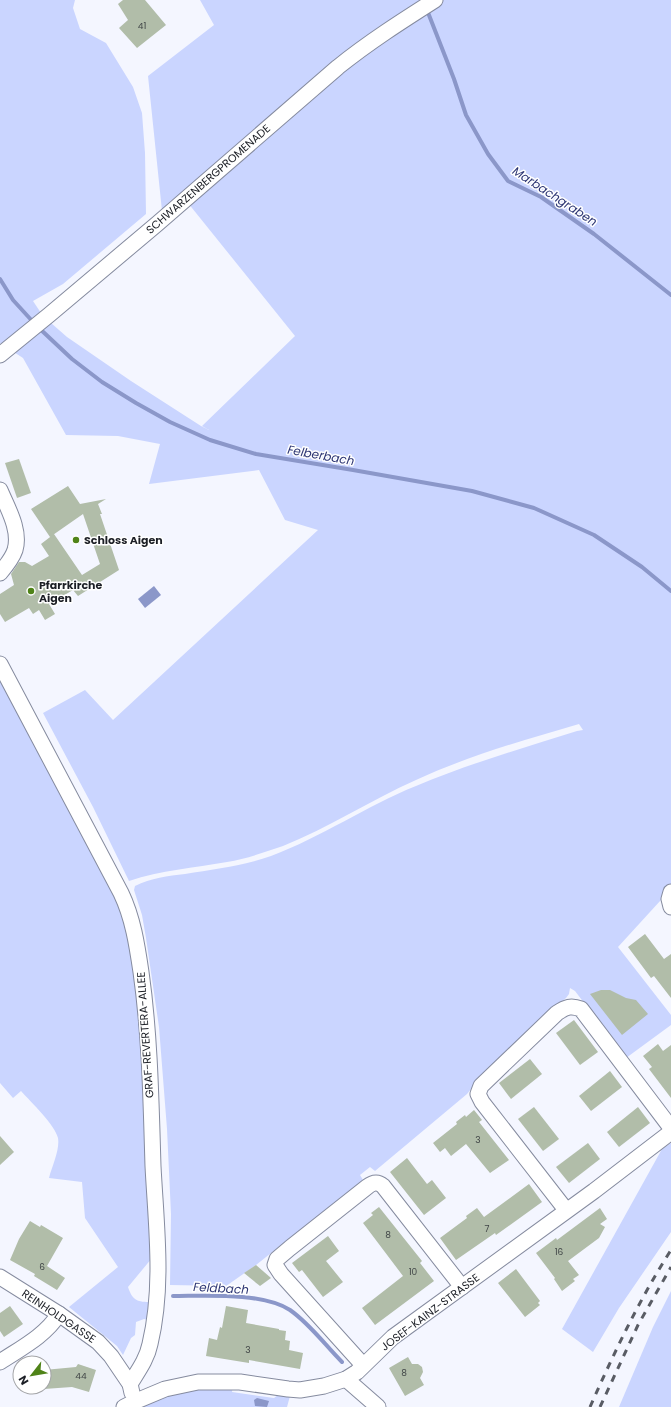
<svg xmlns="http://www.w3.org/2000/svg" width="671" height="1407" font-family="Poppins,sans-serif">
  <style>
    .green { fill: #cad5ff }
    .water { fill: #8b97c9 }
    .lines { fill: none; stroke-linecap: round; stroke-linejoin: round }
    .stream { stroke: #8b97c9; stroke-width: 4 }
    .building { fill: #b1bda9 }
    .minor-casing { stroke: #858b9f; stroke-width: 17 }
    .minor { stroke: #fff; stroke-width: 15 }
    .rail { stroke: #595c64; stroke-width: 3; stroke-dasharray: 7 7; stroke-linecap: butt }
    .poi-dot { fill: #4f8318; stroke: #fff; stroke-width: 1.5 }
    .labels { text-anchor: middle; dominant-baseline: central; stroke-width: 3; stroke-linejoin: round; paint-order: stroke }
    .number-label { font-size: 9px; fill: #414647 }
    .street-label { font-size: 11px; fill: #1c1f26; stroke: #fff }
    .poi-label { font-size: 11px; font-weight: bold; fill: #1c1f26; stroke: #fff; text-anchor: start }
    .water-label { font-size: 12px; font-style: italic; fill: #2d3674; stroke: #fff }
  </style>
  <rect width="100%" height="100%" fill="#f4f6ff"/>
  <g class="green">
    <path d="M0,0H75L73,8L80,29L106,43L133,87L142,113L145,153L146,214L63,284L33,301L43,316L67,337L131,381L201,426L209,430L202,426L295,336L188,203L354,46L297,92L162,211L148,76L214,25L200,0H671V889L618,947L671,1015V1025L626,1058L575,991L570,988L569,994L566,998L485,1072L467,1094L375,1171L370,1167L360,1175L363,1180L256,1265L229,1284L226,1286L170,1285L171,1214L167,1129L159,1027L146,938L142,915L134,890L135,886C151,878 168,876 185,874C214,869 243,866 271,856C322,837 366,806 416,786C468,764 523,748 577,731L583,730L579,724C524,740 468,756 416,780C371,800 328,828 283,846C265,852 246,859 227,862C194,868 161,870 129,881L93,807L43,713L85,690L113,720L318,530L285,520L259,470L149,484L160,444L118,436L66,435L23,358L0,343Z"/>
    <path d="M0,674L111,885L131,939L141,1023L152,1258L128,1287C132,1299 136,1302 149,1302L148,1320L144,1319L136,1322L135,1335L131,1338L123,1355L117,1346L69,1307L118,1267L85,1218L82,1182L49,1178C52,1166 60,1150 58,1138C55,1125 31,1102 21,1091L13,1098L0,1083Z"/>
    <polygon points="671,1143 671,1232 619,1308 593,1352 562,1329 662,1149"/>
    <polygon points="671,1291 671,1407 619,1407 653,1327"/>
    <polygon points="233,1384 232,1392 274,1398 283,1391 290,1396 287,1407 132,1407 166,1392"/>
  </g>
  <g class="water">
    <polygon points="154,586 161,595 145,608 138,599"/>
    <polygon points="257,1398 269,1401 267,1407 255,1406 254,1400"/>
  </g>
  <g class="lines">
    <g class="stream">
      <polyline points="427,10 454,79 466,115 488,154 508,181 541,197 594,234 671,295"/>
      <polyline points="0,279 13,300 34,323"/>
      <polyline points="39,328 72,359 102,382 136,403 170,422 210,440 256,454 353,470 472,491 534,508 594,535 642,567 671,591"/>
      <path d="M173,1296C205,1296 262,1292 290,1310C310,1324 325,1345 342,1362"/>
    </g>
  </g>
  <g class="building">
    <polygon points="123,0 145,0 166,25 137,48 119,28 128,20 118,4"/>
    <polygon points="19,459 31,493 17,498 5,463"/>
    <polygon points="68,486 80,504 106,499 98,504 102,514 100,514 119,570 78,596 73,590 49,604 55,614 45,620 39,610 33,614 29,608 5,622 0,614 0,594 14,585 11,574 19,562 25,562 32,566 49,556 41,544 54,534 82,575 100,564 83,514 50,537 31,509"/>
    <polygon points="645,934 664,959 671,954 671,998 654,976 651,978 628,947"/>
    <polygon points="601,990 610,990 626,998 636,1000 648,1014 622,1035 590,994"/>
    <polygon points="574,1020 598,1052 580,1065 556,1033"/>
    <polygon points="658,1044 663,1051 671,1045 671,1098 649,1069 652,1067 643,1056"/>
    <polygon points="530,1059 542,1074 511,1099 499,1083"/>
    <polygon points="610,1071 622,1087 591,1111 579,1096"/>
    <polygon points="534,1107 559,1139 543,1151 518,1119"/>
    <polygon points="638,1107 650,1123 619,1147 607,1132"/>
    <polygon points="474,1110 482,1120 479,1122 509,1160 490,1173 466,1144 451,1156 445,1148 440,1152 433,1143 457,1124 456,1122 465,1115 466,1117"/>
    <polygon points="0,1136 14,1152 0,1165"/>
    <polygon points="588,1143 600,1159 569,1183 556,1167"/>
    <polygon points="407,1158 427,1184 432,1180 446,1198 424,1215 390,1172"/>
    <polygon points="529,1184 542,1202 496,1235 495,1233 456,1260 440,1238 467,1218 466,1216 477,1208 484,1217"/>
    <polygon points="379,1207 422,1261 420,1263 434,1281 375,1325 362,1308 403,1276 363,1223 373,1215 371,1213"/>
    <polygon points="600,1208 607,1219 600,1224 605,1227 599,1238 568,1261 579,1275 573,1279 575,1281 562,1291 554,1279 555,1278 536,1253 556,1238 557,1240"/>
    <polygon points="30,1221 40,1227 41,1225 63,1238 47,1266 65,1278 57,1290 34,1276 35,1274 10,1260 19,1239"/>
    <polygon points="328,1236 339,1251 326,1261 343,1282 323,1297 302,1270 299,1272 292,1263"/>
    <polygon points="256,1265 271,1278 260,1286 244,1273"/>
    <polygon points="516,1269 540,1301 538,1303 540,1305 525,1317 498,1283"/>
    <polygon points="10,1306 23,1324 4,1337 0,1331 0,1313"/>
    <polygon points="226,1306 248,1310 246,1323 279,1329 279,1330 286,1331 285,1340 290,1341 289,1350 303,1353 300,1369 249,1360 249,1363 206,1356 209,1338 217,1340 220,1327 222,1328"/>
    <polygon points="408,1357 412,1364 418,1364 422,1367 423,1372 420,1378 424,1385 405,1396 389,1368"/>
    <polygon points="78,1364 96,1370 89,1392 72,1387 44,1389 44,1370 76,1367"/>
  </g>
  <g class="lines">
    <defs>
      <g id="minor">
        <path d="M0,355L49,315L157,224L338,67C369,42 402,21 435,0"/>
        <path d="M0,490C7,507 21,530 15,550C12,559 6,566 0,573"/>
        <path d="M0,664L121,893C133,918 137,945 141,972C150,1036 151,1101 153,1166C156,1225 164,1285 150,1344C147,1359 138,1371 130,1384"/>
        <polyline points="671,892 669,899 671,907"/>
        <path d="M566,1210L482,1102L478,1094L481,1086L557,1013C566,1007 571,1005 581,1009L671,1128"/>
        <polyline points="0,1277 59,1314 98,1342 111,1356 130,1384 132,1393"/>
        <path d="M0,1362C21,1348 45,1336 59,1314"/>
        <path d="M363,1365L281,1274L275,1265L277,1259L290,1248L367,1187C372,1183 377,1181 383,1186L462,1287"/>
        <polyline points="346,1379 378,1407"/>
        <polyline points="124,1407 134,1402 165,1389 198,1382 240,1382 288,1389 300,1390 324,1386 346,1379 357,1372 393,1337 594,1191 671,1132"/>
      </g>
    </defs>
    <use href="#minor" class="minor-casing"/>
    <use href="#minor" class="minor"/>
    <g class="rail">
      <path d="M590,1407C614,1353 639,1300 671,1250"/>
      <polyline points="600,1407 638,1325 671,1267"/>
    </g>
  </g>
  <g class="poi-dot">
    <circle cx="76" cy="540" r="4"/>
    <circle cx="31" cy="591" r="4"/>
  </g>
  <g class="labels">
    <g class="number-label">
      <text x="142" y="26">41</text>
      <text x="478" y="1140">3</text>
      <text x="487" y="1229">7</text>
      <text x="388" y="1235">8</text>
      <text x="559" y="1252">16</text>
      <text x="42" y="1267">6</text>
      <text x="413" y="1272">10</text>
      <text x="248" y="1350">3</text>
      <text x="404" y="1373">8</text>
      <text x="81" y="1376">44</text>
    </g>
    <g class="street-label">
      <text transform="translate(208 179) rotate(-41)">SCHWARZENBERGPROMENADE</text>
      <text transform="translate(145 1035) rotate(-94)">GRAF-REVERTERA-ALLEE</text>
      <text transform="translate(430 1312) rotate(-37)">JOSEF-KAINZ-STRASSE</text>
      <text transform="translate(59 1316) rotate(34)">REINHOLDGASSE</text>
    </g>
    <g class="poi-label">
      <text x="84" y="540">Schloss Aigen</text>
      <text x="39" y="585">Pfarrkirche<tspan x="39" dy="13">Aigen</tspan></text>
    </g>
    <g class="water-label">
      <text transform="translate(555 196) rotate(33)">Marbachgraben</text>
      <text transform="translate(321 455) rotate(10)">Felberbach</text>
      <text transform="translate(221 1288) rotate(3)">Feldbach</text>
    </g>
  </g>
  <g transform="translate(32 1375) rotate(239)"><circle r="19" fill="#ffffff" stroke="#a4a5a8"/>
  <path d="M0-3L7 15L0 10L-7 15Z" fill="#4f8318"/>
  <text y="-6" font-size="11" font-weight="bold" text-anchor="middle" fill="#1c1f26">N</text>
  </g>
</svg>
